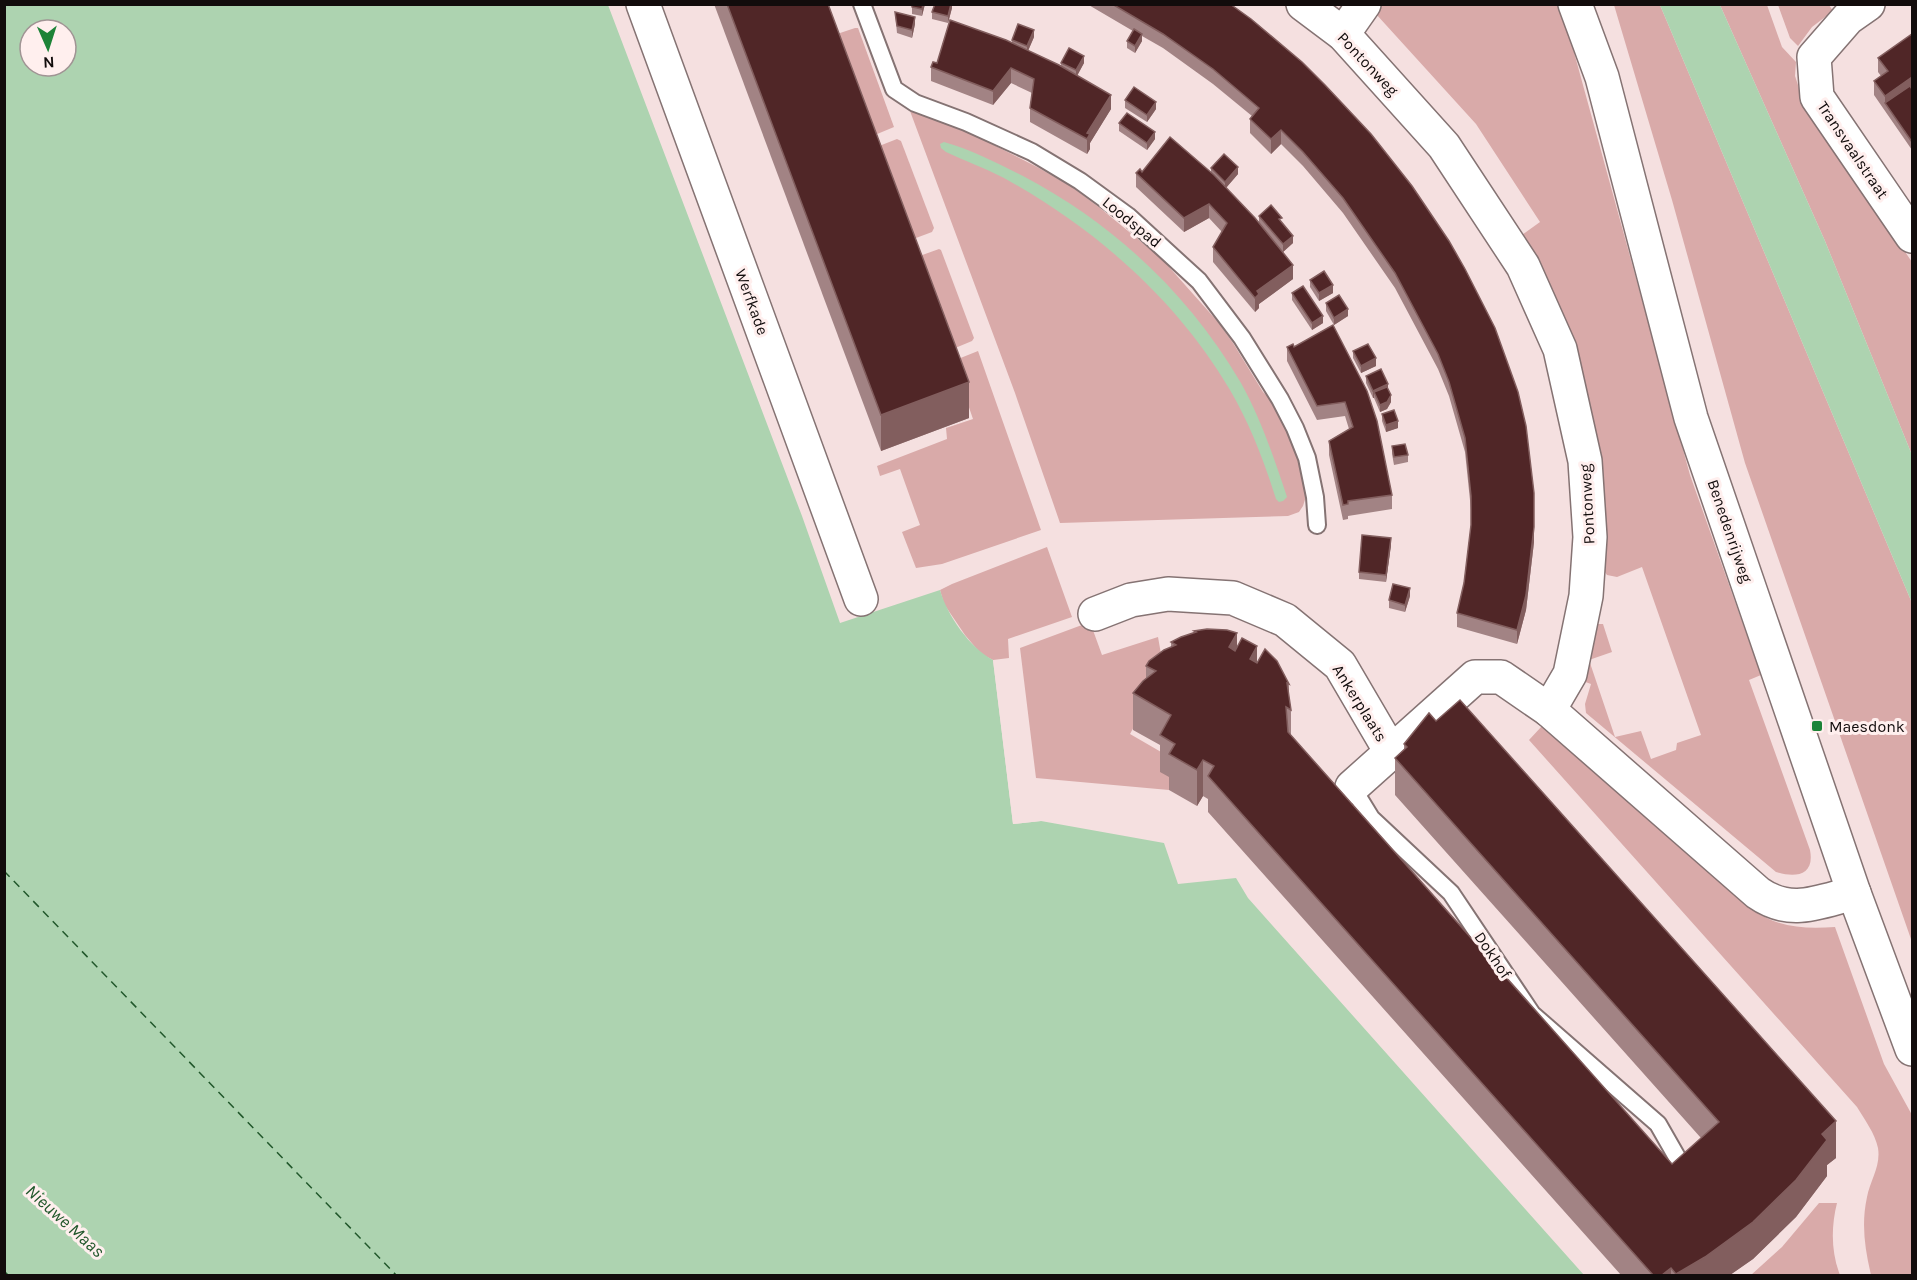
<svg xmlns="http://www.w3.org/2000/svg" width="1917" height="1280" font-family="Karla,sans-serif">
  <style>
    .green { fill: #d9aaa9 }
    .water { fill: #add3b0; fill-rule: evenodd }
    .pier { fill: #f5e0e0 }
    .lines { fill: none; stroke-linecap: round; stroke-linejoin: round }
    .ferry { stroke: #21572b; stroke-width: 1.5; stroke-dasharray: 8 6; stroke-linecap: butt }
    .service-casing { stroke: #857373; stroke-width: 20 }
    .minor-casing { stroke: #857373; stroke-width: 36 }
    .tertiary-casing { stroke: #857373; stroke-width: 36 }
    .service { stroke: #fff; stroke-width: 16 }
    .minor { stroke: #fff; stroke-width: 33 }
    .tertiary { stroke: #fff; stroke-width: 33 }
    .wall { fill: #a28384 }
    .shaded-wall { fill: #825e5e }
    .building { fill: #502627; stroke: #825e5e; stroke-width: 1.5 }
    .poi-dot { fill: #1d8337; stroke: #ffefee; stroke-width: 2 }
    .labels { text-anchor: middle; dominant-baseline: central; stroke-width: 6; stroke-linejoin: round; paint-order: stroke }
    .street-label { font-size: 16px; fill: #120c0c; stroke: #ffefee }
    .poi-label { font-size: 16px; fill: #120c0c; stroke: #ffefee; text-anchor: start }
    .water-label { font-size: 18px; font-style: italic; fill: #21572b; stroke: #ffefee }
  </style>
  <rect width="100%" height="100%" fill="#f5e0e0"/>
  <g class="green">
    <path d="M1382,5H1558L1572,45L1690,475L1761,675L1749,680L1810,850C1815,876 1795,878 1776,872L1586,713L1585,704L1591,684L1580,680L1594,624H1603L1612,652L1589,660L1615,737L1641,731L1651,759L1676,750L1677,743L1701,735L1642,567L1617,577L1607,575L1602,568L1519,237L1540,222L1476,124L1376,14Z"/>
    <polygon points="1614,5 1660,5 1912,603 1912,942 1745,463 1672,200"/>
    <polygon points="1720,5 1767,5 1782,47 1796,62 1795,76 1805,106 1912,262 1912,455 1825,241"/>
    <polygon points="1778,5 1829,5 1833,11 1812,27 1798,46 1790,38"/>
    <polygon points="855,28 858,28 894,127 870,137 831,36"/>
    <polygon points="910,111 968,132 1039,168 1072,187 1100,208 1161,258 1218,322 1233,343 1263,392 1275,403 1300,460 1307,493 1303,506 1299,512 1288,516 1060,523 1015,393"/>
    <polygon points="897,139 901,141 934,228 932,232 908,241 874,148"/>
    <polygon points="939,249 941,250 974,338 972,341 948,351 914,258"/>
    <polygon points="978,351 1041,530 942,564 916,568 902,532 920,525 900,469 880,476 877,466 947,439 946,428 973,419 953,361"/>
    <polygon points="1047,547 1072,617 1008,639 1009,658 993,660 981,654 965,635 944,604 940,590 952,584"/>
    <polygon points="1090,622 1102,655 1158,637 1164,671 1130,734 1168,756 1175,780 1169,790 1036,778 1020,648"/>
    <path d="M1542,726L1732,887C1738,894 1744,903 1752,909C1777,928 1805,929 1835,927L1884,1064L1912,1115V1275H1871C1865,1249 1861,1225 1867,1197C1870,1181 1881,1166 1878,1148C1875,1133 1864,1119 1857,1107L1529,740Z"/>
    <path d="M1819,1203H1837C1831,1227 1831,1252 1840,1275H1751L1782,1247Z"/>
  </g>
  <g class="water">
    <path d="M5,4L608,5L802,516L840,623L940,590C947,615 970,648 993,660L1013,824L1041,821L1164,843L1178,884L1236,878L1248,898L1584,1275L5,1276ZM30,30H66V66H30Z"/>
    <polygon points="1660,5 1720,5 1825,241 1912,455 1912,603"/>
    <path d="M944,142C972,150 997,163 1023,176C1114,224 1189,294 1241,383C1261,419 1274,458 1287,497L1283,501L1279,502L1276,499C1264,461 1250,424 1230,390C1177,300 1095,228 1004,178C985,168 965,161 946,152L941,148L940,144Z"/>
  </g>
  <polygon class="pier" points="993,660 996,660 1016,821 1041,818 1041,821 1013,824"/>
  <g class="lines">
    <g class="ferry">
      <polyline points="4,871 397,1276"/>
      <polyline points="4,1271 9,1276"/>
    </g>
    <defs>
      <g id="service">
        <polyline points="862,4 894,89 915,103 966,122 1032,152 1080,181 1128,216 1199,281 1242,338 1280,399 1295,428 1307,458 1315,497 1317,525"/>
        <polyline points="1352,787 1371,818 1451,893 1532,1014 1658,1124 1686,1173"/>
      </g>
      <g id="minor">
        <polyline points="643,4 861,599"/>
        <polyline points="1303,4 1343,34 1444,146 1523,266 1560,349 1585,461 1590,537 1586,596 1570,674 1549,710"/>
        <polyline points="1868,4 1848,18 1814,57 1817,97 1912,236"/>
        <polyline points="1343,34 1364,4"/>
        <polyline points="1095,614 1131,600 1168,594 1233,598 1285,620 1340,665 1391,752"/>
        <path d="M1352,787L1475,677H1501L1549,710L1758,893C1791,916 1818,902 1854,893"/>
      </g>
      <polyline id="tertiary" points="1575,4 1602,77 1691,418 1854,893 1912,1049"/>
    </defs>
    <use href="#service" class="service-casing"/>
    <use href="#minor" class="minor-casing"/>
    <use href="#tertiary" class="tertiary-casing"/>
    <use href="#service" class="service"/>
    <use href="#minor" class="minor"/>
    <use href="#tertiary" class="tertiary"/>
  </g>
  <g class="wall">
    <polygon points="714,4 828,4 969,418 881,451"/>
    <polygon points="925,4 922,16 912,14 912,7"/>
    <polygon points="952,4 952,8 948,23 932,19 932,12"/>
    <polygon points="1087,4 1230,4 1534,493 1534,542 1526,610 1517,644 1457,627 1457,613 1464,583 1471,525 1471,510 1465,452 1449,396 1438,369 1395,288 1343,213 1303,166 1281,144 1271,154 1250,133 1250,119 1252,116 1213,84 1163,48 1142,36 1142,41 1135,53 1127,48 1127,41 1133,31"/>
    <polygon points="895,12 915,24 912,38 897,33"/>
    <polygon points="1912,34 1912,150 1874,95 1874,81 1881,76 1878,72 1878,58"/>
    <polygon points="1034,37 1028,51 1061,66 1061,63 1084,63 1077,75 1111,109 1090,143 1090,149 1087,154 1030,122 1030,108 1032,93 1011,83 993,105 931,81 931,67 937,63 1012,43 1012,40"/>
    <polygon points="1125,100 1156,109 1147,122 1125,108"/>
    <polygon points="1119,123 1155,139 1147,150 1119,131"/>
    <polygon points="1211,168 1238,174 1226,188 1259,222 1259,216 1282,223 1293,243 1283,252 1293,279 1259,304 1259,308 1255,312 1213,262 1213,247 1222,232 1209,218 1184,232 1136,187 1136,173 1142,172 1211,173"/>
    <polygon points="1310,280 1333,293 1319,301 1310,287"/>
    <polygon points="1292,293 1323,323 1312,330 1292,300"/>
    <polygon points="1326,303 1348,316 1334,325 1326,311"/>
    <polygon points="1333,325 1392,495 1392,509 1348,516 1348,519 1343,520 1329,455 1329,441 1349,429 1345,416 1317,420 1287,361 1287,347 1294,347"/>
    <polygon points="1353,351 1376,366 1361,373 1353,358"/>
    <polygon points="1366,376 1388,389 1391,402 1387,409 1380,412 1374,398 1373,398 1366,383"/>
    <polygon points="1382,414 1398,428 1386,432 1382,421"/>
    <polygon points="1392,446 1408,455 1408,462 1394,465 1392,454"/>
    <polygon points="1391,545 1386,582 1359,579 1359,572"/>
    <polygon points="1410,596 1405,612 1389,608 1389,600"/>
    <polygon points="1194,631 1237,649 1289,684 1289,698 1291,710 1291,735 1672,1164 1701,1138 1395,795 1395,758 1404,749 1404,744 1436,721 1836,1158 1827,1165 1827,1176 1796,1217 1753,1259 1730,1275 1621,1275 1208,812 1208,799 1203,796 1197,806 1169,790 1169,777 1160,772 1160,745 1133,730 1133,693 1146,678 1146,666 1171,647 1171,642 1194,633"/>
  </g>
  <g class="shaded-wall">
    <polygon points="923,4 925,4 922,16 922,9"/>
    <polygon points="951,4 952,4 952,8 948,23 948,16"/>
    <polygon points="915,17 915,24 912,38 912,30"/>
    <polygon points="1034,30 1034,37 1027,53 1027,46"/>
    <polygon points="1142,34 1142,41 1135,53 1135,46"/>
    <polygon points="1084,56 1084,63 1076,78 1076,70"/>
    <polygon points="1011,68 1011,83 993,105 993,91"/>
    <polygon points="1912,77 1912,91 1885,103 1885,96"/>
    <polygon points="1111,95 1111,109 1090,143 1090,149 1087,154 1087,133"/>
    <polygon points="1156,102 1156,109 1147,122 1147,115"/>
    <polygon points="1281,130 1281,144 1271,154 1271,139"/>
    <polygon points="1155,132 1155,139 1147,150 1147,143"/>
    <polygon points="1238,167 1238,174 1225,189 1225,182"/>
    <polygon points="1209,204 1209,218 1184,232 1184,218"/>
    <polygon points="1293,236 1293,243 1283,252 1283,244"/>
    <polygon points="1293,265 1293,279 1259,304 1259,308 1255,312 1255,298 1257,291"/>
    <polygon points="1333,285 1333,293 1319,301 1319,293"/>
    <polygon points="1348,309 1348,316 1334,325 1334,318"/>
    <polygon points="1323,316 1323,323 1312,330 1312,323"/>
    <polygon points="1376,358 1376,366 1361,373 1361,366"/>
    <polygon points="969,382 969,418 881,451 881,415"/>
    <polygon points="1388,384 1388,391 1374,392 1374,398 1373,398 1373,391"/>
    <polygon points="1391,395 1391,402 1387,409 1380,412 1380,405"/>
    <polygon points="1398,421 1398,428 1386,432 1386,425"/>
    <polygon points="1534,527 1534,542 1526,610 1517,644 1517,630"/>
    <polygon points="1391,538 1391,545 1386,582 1386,575"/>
    <polygon points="1410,588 1410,596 1405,612 1405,605"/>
    <polygon points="1237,633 1237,670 1229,647"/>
    <polygon points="1257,646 1257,682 1250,659"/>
    <polygon points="1203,760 1203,796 1197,806 1197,770"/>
    <polygon points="1836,1121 1836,1158 1827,1165 1827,1176 1796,1217 1753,1259 1730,1275 1676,1275 1676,1274 1822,1134"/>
    <polygon points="1671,1268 1671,1275 1662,1275"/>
  </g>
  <g class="building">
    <polygon points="727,4 828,4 969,382 881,415"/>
    <polygon points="912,4 923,4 922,9 912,7"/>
    <polygon points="935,4 951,4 948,16 932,12"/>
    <polygon points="1112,4 1230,4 1251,19 1302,62 1325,85 1371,134 1412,186 1449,241 1465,269 1495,328 1518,392 1526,426 1534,493 1534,527 1526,595 1517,630 1457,613 1464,583 1471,525 1471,496 1465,438 1449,382 1438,354 1395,273 1343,198 1303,152 1281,130 1271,139 1250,119 1259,108 1213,69 1163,34"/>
    <polygon points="895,12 915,17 912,30 897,26"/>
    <polygon points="950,20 1006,40 1059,65 1111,95 1087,133 1090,134 1087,139 1030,108 1034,79 1011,68 993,91 931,67 933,62 937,63"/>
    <polygon points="1018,24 1034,30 1027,46 1012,40"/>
    <polygon points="1134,29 1142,34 1135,46 1127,41"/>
    <polygon points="1912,34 1912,77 1885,96 1874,81 1888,71 1878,58"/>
    <polygon points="1069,48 1084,56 1076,70 1061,63"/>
    <polygon points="1910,86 1912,89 1912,142 1885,103"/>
    <polygon points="1134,87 1156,102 1147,115 1125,100"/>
    <polygon points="1127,113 1155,132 1147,143 1119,123"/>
    <polygon points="1170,137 1214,175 1255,218 1293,265 1257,291 1259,294 1255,298 1213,247 1227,223 1209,204 1184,218 1136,173 1140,169 1142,172"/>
    <polygon points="1224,154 1238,167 1225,182 1211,168"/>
    <polygon points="1271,205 1282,218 1279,219 1293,236 1283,244 1259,216"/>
    <polygon points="1324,271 1333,285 1319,293 1310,280"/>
    <polygon points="1303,286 1323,316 1312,323 1292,293"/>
    <polygon points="1339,295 1348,309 1334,318 1326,303"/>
    <polygon points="1333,325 1367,391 1377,421 1392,495 1348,501 1348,504 1343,505 1329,441 1353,427 1345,402 1317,406 1287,347 1293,344 1294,347"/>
    <polygon points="1368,344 1376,358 1361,366 1353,351"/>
    <polygon points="1381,369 1388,384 1373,391 1366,376"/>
    <polygon points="1387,387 1391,395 1387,402 1380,405 1374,392"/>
    <polygon points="1394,410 1398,421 1386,425 1382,414"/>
    <polygon points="1405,444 1408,455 1394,457 1392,446"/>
    <polygon points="1362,535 1391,538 1386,575 1359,572"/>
    <polygon points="1393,584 1410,588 1405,605 1389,600"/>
    <polygon points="1207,629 1227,630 1237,633 1229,647 1235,651 1242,638 1257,646 1250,659 1257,663 1265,649 1277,661 1289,684 1287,683 1291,710 1286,707 1288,732 1672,1164 1719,1122 1395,758 1407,747 1404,744 1429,713 1436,721 1460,700 1836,1121 1822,1134 1827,1140 1796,1180 1753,1222 1705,1257 1676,1274 1671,1268 1662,1275 1653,1275 1208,776 1214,766 1203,760 1197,770 1169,754 1175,744 1160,735 1171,715 1133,693 1143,681 1156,671 1146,666 1149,661 1164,650 1176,645 1171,642 1181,637 1196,632 1194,631"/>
  </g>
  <rect class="poi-dot" x="1811" y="720" width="12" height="12" rx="3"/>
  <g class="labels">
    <g class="street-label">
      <text transform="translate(1368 64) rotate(47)">Pontonweg</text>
      <text transform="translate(1853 150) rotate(56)">Transvaalstraat</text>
      <text transform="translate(1132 222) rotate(39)">Loodspad</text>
      <text transform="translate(752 302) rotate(70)">Werfkade</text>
      <text transform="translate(1587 504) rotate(-93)">Pontonweg</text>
      <text transform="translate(1730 531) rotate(71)">Benedenrijweg</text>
      <text transform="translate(1360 703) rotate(58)">Ankerplaats</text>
      <text transform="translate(1493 955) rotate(56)">Dokhof</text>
    </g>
    <g class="poi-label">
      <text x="1829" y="726">Maesdonk</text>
    </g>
    <g class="water-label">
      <text transform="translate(65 1221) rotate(42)">Nieuwe Maas</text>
    </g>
  </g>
  <rect width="1917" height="1280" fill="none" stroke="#120c0c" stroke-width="12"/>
  <g transform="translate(48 48) rotate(177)"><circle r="28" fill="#ffefee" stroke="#a09494" stroke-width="1.5"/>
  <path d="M0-4.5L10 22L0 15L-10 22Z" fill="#1d8337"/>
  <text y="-9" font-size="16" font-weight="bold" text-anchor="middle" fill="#120c0c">N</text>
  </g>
</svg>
